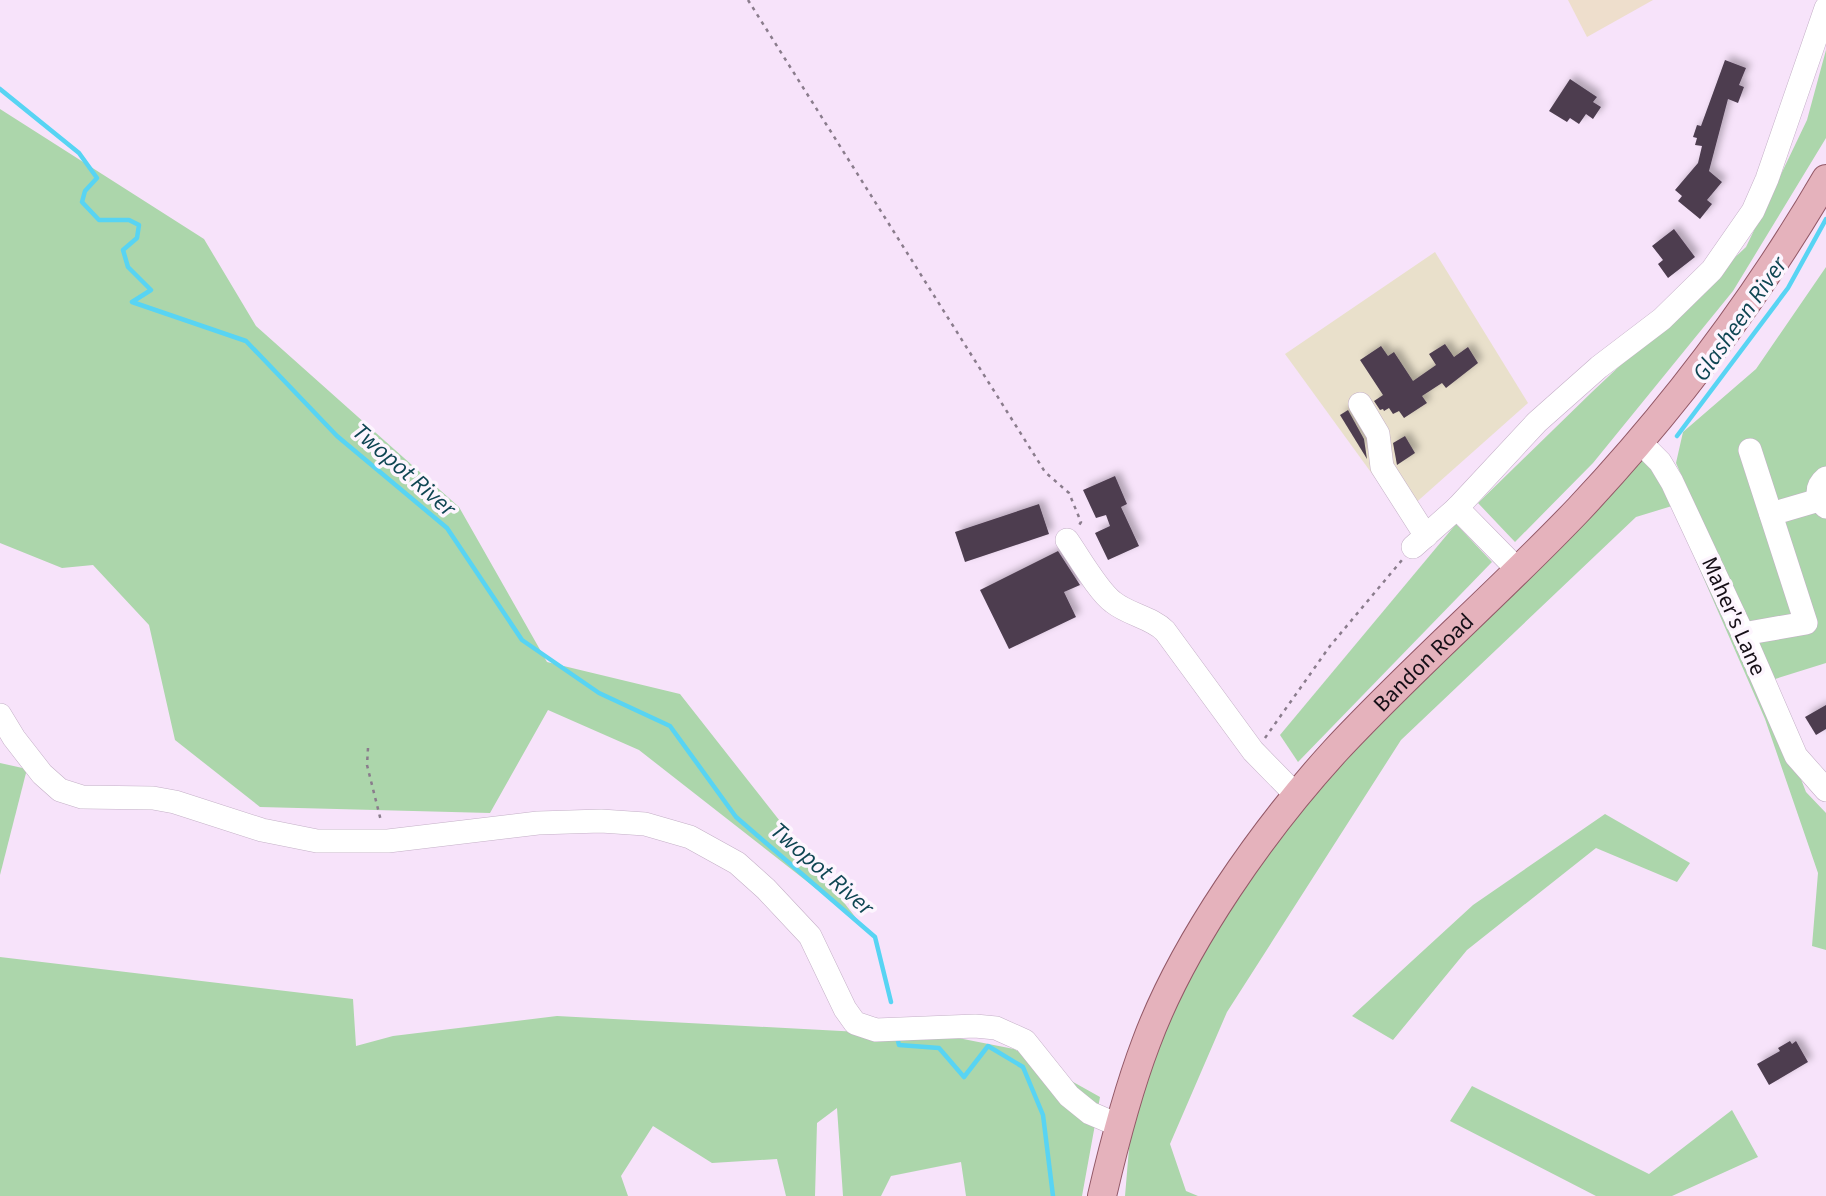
<svg xmlns="http://www.w3.org/2000/svg" width="1826" height="1196" font-family="'Source Sans 3',sans-serif">
  <style>
    .commercial { fill: #eedecc }
    .industrial { fill: #e9e0cb }
    .green { fill: #acd6ab }
    .lines { fill: none; stroke-linecap: round; stroke-linejoin: round }
    .stream { stroke: #58d4f3; stroke-width: 4.5 }
    .building { fill: #4d3d50; filter: url(#shadow) }
    .minor-casing { stroke: #c4b0c7; stroke-width: 24 }
    .major-casing { stroke: #925866; stroke-width: 30 }
    .path { stroke: #8a7c8c; stroke-width: 2.5; stroke-dasharray: 3.5 5; stroke-linecap: butt }
    .minor { stroke: #fff; stroke-width: 23 }
    .major { stroke: #e5b2bc; stroke-width: 28 }
    .labels { text-anchor: middle; dominant-baseline: central; stroke-width: 7; stroke-linejoin: round; paint-order: stroke }
    .street-label { font-size: 23px; fill: #160f17; stroke: #fdf5fe }
    .water-label { font-size: 24px; font-style: italic; fill: #0f4653; stroke: #fdf5fe }
  </style>
  <defs>
    <filter id="shadow"><feDropShadow dx="5" dy="-5" stdDeviation="3.5" flood-color="#0004"/></filter>
  </defs>
  <rect width="100%" height="100%" fill="#f7e3fa"/>
  <polygon class="commercial" points="1568,0 1653,0 1587,37"/>
  <polygon class="industrial" points="1435,252 1528,403 1402,515 1285,354"/>
  <g class="green">
    <polygon points="1826,50 1826,138 1733,291 1593,463 1515,542 1478,503 1592,392 1746,247 1807,120"/>
    <polygon points="0,109 204,239 256,326 459,507 547,662 680,694 860,923 639,750 548,710 490,813 260,807 175,740 149,625 93,565 62,568 0,543"/>
    <polygon points="1826,267 1826,663 1772,680 1700,519 1806,792 1826,813 1826,950 1812,946 1818,873 1765,719 1672,506 1636,517 1401,740 1227,1012 1170,1144 1186,1191 1198,1196 1125,1196 1132,1113 1192,968 1302,804 1643,460 1690,495 1676,463 1683,432 1756,369"/>
    <polygon points="1456,524 1492,562 1298,762 1280,735"/>
    <polygon points="0,763 27,769 0,875"/>
    <polygon points="1605,814 1690,863 1677,882 1596,848 1467,950 1393,1040 1352,1016 1473,905"/>
    <polygon points="0,957 353,999 356,1046 393,1036 557,1016 953,1037 1014,1049 1100,1097 1082,1196 966,1196 961,1162 891,1176 881,1196 843,1196 837,1108 817,1123 815,1196 786,1196 777,1159 712,1163 653,1126 621,1176 628,1196 0,1196"/>
    <polygon points="1472,1086 1649,1174 1732,1110 1758,1157 1672,1196 1596,1196 1450,1121"/>
  </g>
  <g class="lines">
    <g class="stream">
      <polyline points="0,89 79,153 97,178 85,191 82,202 99,220 129,220 139,225 137,238 123,250 128,267 151,290 132,302 246,341 337,436 447,528 522,640 599,693 670,726 736,817 875,937 891,1002"/>
      <polyline points="1677,436 1788,288 1826,219"/>
      <polyline points="898,1041 899,1045 939,1048 964,1077 988,1046 1023,1067 1043,1115 1053,1196"/>
    </g>
  </g>
  <g class="building">
    <polygon points="1725,60 1746,68 1739,85 1744,87 1738,103 1728,99 1709,171 1722,182 1707,200 1712,204 1700,219 1678,201 1682,196 1675,190 1698,163 1702,146 1695,145 1697,138 1693,137 1697,125 1701,126"/>
    <polygon points="1570,79 1597,97 1593,102 1601,107 1593,119 1586,114 1579,124 1570,118 1567,122 1549,111"/>
    <polygon points="1674,229 1695,257 1668,278 1658,264 1663,260 1652,246"/>
    <polygon points="1445,344 1454,357 1468,347 1478,363 1446,388 1442,383 1422,396 1427,403 1404,418 1399,411 1393,414 1389,408 1384,411 1383,409 1380,410 1374,401 1383,395 1360,360 1381,346 1388,356 1394,352 1413,381 1436,365 1429,354"/>
    <polygon points="1348,410 1364,439 1367,459 1340,415"/>
    <polygon points="1405,436 1415,453 1397,465 1393,443"/>
    <polygon points="1115,476 1127,504 1121,507 1139,546 1108,560 1095,533 1110,526 1106,515 1096,518 1083,490"/>
    <polygon points="1039,504 1049,534 965,562 955,532"/>
    <polygon points="1058,551 1080,585 1064,592 1076,617 1009,649 980,590"/>
    <polygon points="1826,705 1826,729 1816,735 1805,717"/>
    <polygon points="1790,1041 1792,1044 1796,1041 1808,1062 1769,1085 1757,1064 1780,1051 1778,1048"/>
  </g>
  <g class="lines">
    <defs>
      <g id="minor">
        <polyline points="1360,404 1378,434 1382,467 1426,536"/>
        <polyline points="1640,442 1660,462 1672,482 1743,634 1796,756 1826,790"/>
        <path d="M1826,478C1815,487 1816,498 1826,507"/>
        <polyline points="1457,508 1517,569"/>
        <polyline points="1771,514 1819,500"/>
        <path d="M1067,540C1079,557 1098,591 1113,602C1129,615 1151,617 1165,631L1253,751L1297,796"/>
        <polyline points="1413,547 1457,508 1537,422 1599,367 1662,319 1712,270 1753,211 1767,179 1826,8"/>
        <polyline points="1743,634 1806,623 1750,450"/>
        <polyline points="0,715 14,738 42,774 60,790 82,797 153,798 175,802 262,830 317,841 388,841 538,823 601,821 645,824 690,837 737,863 766,889 810,936 845,1009 855,1023 876,1030 975,1026 996,1028 1025,1041 1069,1096 1090,1113 1118,1125"/>
      </g>
      <g id="major">
        <path id="s1" d="M1102,1196C1114,1144 1127,1093 1146,1043C1183,943 1263,830 1335,751C1413,667 1500,592 1579,509C1674,408 1756,299 1826,179"/>
      </g>
    </defs>
    <use href="#minor" class="minor-casing"/>
    <use href="#major" class="major-casing"/>
    <g class="path">
      <polyline points="748,0 1045,472 1069,493 1081,522 1078,527"/>
      <polyline points="1265,738 1330,646 1402,560"/>
      <polyline points="368,748 367,765 381,821"/>
    </g>
    <use href="#minor" class="minor"/>
    <use href="#major" class="major"/>
  </g>
  <g class="labels">
    <g class="street-label">
      <text transform="translate(1734 616) rotate(66)">Maher's Lane</text>
      <text stroke="none"><textPath href="#s1" startOffset="634">Bandon Road</textPath></text>
    </g>
    <g class="water-label">
      <text transform="translate(1740 319) rotate(-55)">Glasheen River</text>
      <text transform="translate(404 470) rotate(41)">Twopot River</text>
      <text transform="translate(822 869) rotate(41)">Twopot River</text>
    </g>
  </g>
</svg>
